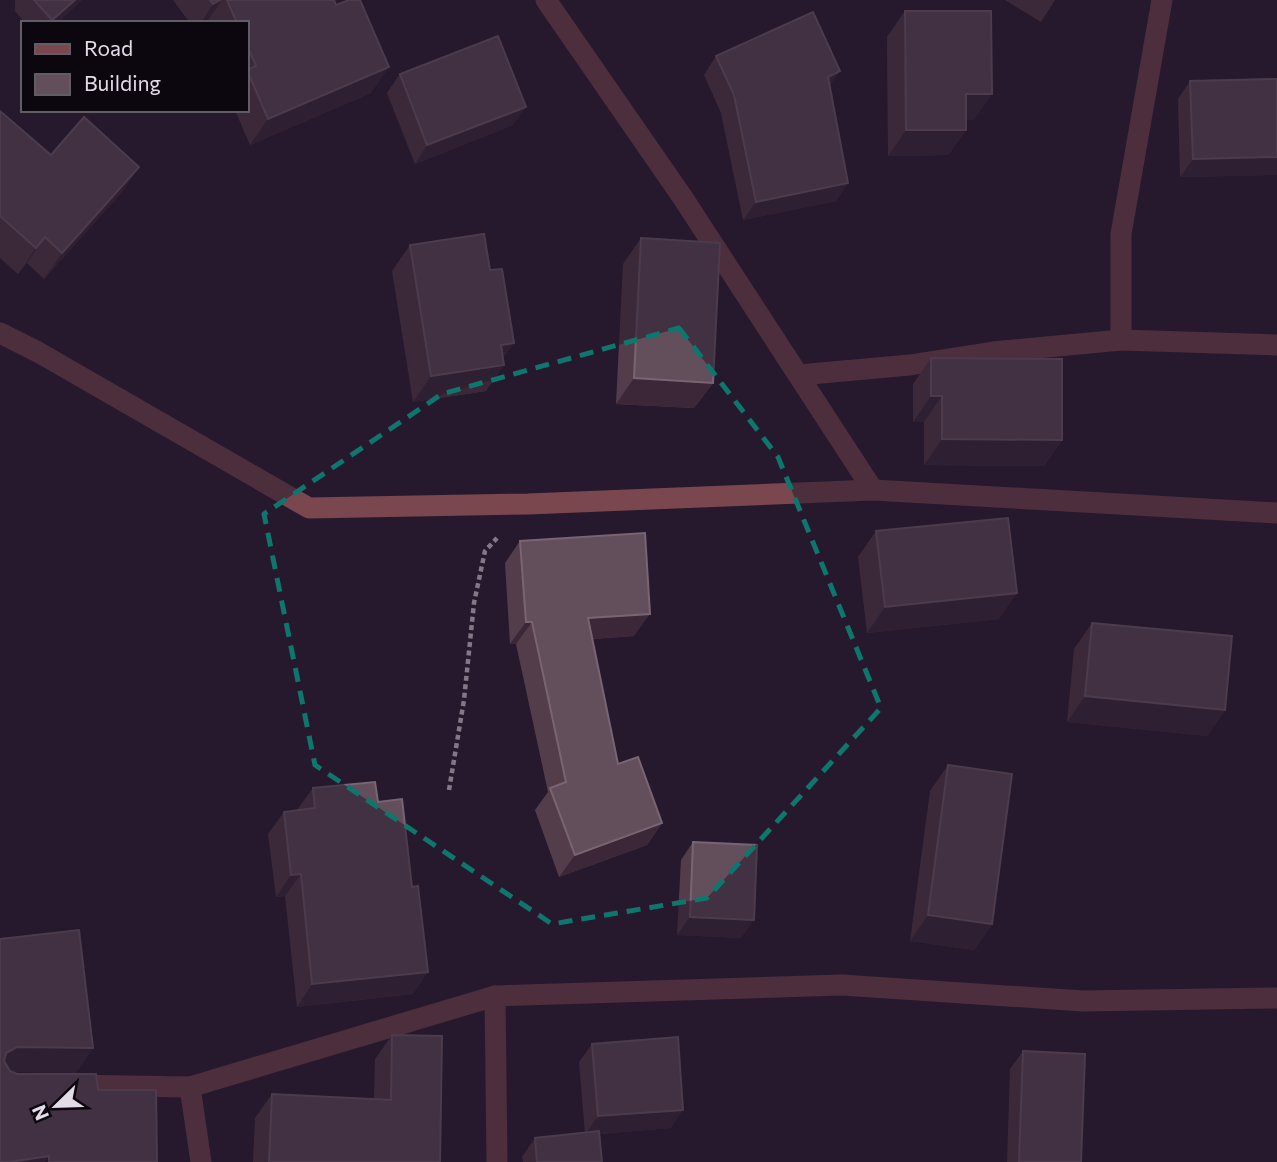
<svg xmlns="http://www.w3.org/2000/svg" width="1277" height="1162" font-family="Commissioner,sans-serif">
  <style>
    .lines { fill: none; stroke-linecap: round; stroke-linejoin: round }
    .path { stroke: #837888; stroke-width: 4.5; stroke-dasharray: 5 3.5; stroke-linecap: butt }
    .minor { stroke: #7a474f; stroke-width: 21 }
    .wall { fill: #543d4b }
    .shaded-wall { fill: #3b2738 }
    .building { fill: #634e5c; stroke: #786472; stroke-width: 2 }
    .marked { fill: none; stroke: #0f766e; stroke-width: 5; stroke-dasharray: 14 9; stroke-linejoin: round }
  </style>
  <rect width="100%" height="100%" fill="#27192d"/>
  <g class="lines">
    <polyline class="path" points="449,790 464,700 474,603 485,551 497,538"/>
    <g class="minor">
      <polyline points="546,0 683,198 873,490"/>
      <polyline points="0,333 38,352 309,508 528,504 873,490 1277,513"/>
      <polyline points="1121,340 1121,234 1162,0"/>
      <polyline points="799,375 910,365 993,352 1121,340 1277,345"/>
      <polyline points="495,996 497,1162"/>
      <polyline points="69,1085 190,1087 495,996 842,985 1083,1001 1277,998"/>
      <polyline points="190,1087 201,1162"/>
    </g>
  </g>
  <g class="wall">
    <polygon points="15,0 82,0 57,23 25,23 15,11"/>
    <polygon points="173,0 334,0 371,93 250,145 235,110 247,110 247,23 190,23"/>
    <polygon points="1005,0 1055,0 1041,22"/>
    <polygon points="905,11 974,120 966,120 966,130 948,155 888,156 887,37"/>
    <polygon points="716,56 829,86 848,183 836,201 743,220 721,113 704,75"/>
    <polygon points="400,74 513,125 415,164 387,93"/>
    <polygon points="1277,79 1277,175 1180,177 1178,99 1190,81"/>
    <polygon points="0,111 51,155 139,167 121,193 44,279 27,263 18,274 0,258"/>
    <polygon points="641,238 713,383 694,408 616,404 623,264"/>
    <polygon points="410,245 503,358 486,391 413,402 392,271"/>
    <polygon points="931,358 1062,440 1044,466 924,465 924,422 913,422 913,384"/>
    <polygon points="876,531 999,619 867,633 858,557"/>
    <polygon points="520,541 634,636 592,639 618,764 662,823 647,845 559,877 535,810 548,792 516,644 510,644 505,563"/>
    <polygon points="1092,623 1225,710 1207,736 1067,722 1074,649"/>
    <polygon points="948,765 992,924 974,950 910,941 930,791"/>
    <polygon points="313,788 378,802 413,994 297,1007 285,896 276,897 268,834 284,812 297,810"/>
    <polygon points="693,842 741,938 677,935 681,860"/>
    <polygon points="392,1035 440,1162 253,1162 255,1118 272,1094 374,1099 375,1059"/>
    <polygon points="592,1044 671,1128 599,1134 602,1162 523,1162 522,1157 535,1138 585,1133 579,1062"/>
    <polygon points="1023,1051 1081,1162 1007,1162 1010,1069"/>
  </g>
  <g class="shaded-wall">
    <polygon points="75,0 82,0 57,23 51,23"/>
    <polygon points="220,0 222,0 207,22 201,23 213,4"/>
    <polygon points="389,67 371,93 250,145 268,119"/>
    <polygon points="840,71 827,90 828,77"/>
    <polygon points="966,94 992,94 974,120 947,120"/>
    <polygon points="526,107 513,125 415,164 427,145"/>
    <polygon points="906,130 966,130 948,155 888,156"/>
    <polygon points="1277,157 1277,175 1180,177 1193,159"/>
    <polygon points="139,167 121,193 44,279 62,253"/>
    <polygon points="848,183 836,201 743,220 756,202"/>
    <polygon points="45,237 27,263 18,274 36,248"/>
    <polygon points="514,343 498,366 504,365 486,391 413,402 431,376 501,345"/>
    <polygon points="634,378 713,383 694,408 616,404"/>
    <polygon points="931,396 942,396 924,422 913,422"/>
    <polygon points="942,439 1062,440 1044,466 924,465"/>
    <polygon points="1017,593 999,619 867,633 885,607"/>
    <polygon points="650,614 634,636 573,640 588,618"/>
    <polygon points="526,622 532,622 516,644 510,644"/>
    <polygon points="1085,696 1225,710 1207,736 1067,722"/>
    <polygon points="662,823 647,845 559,877 575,855"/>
    <polygon points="301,874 285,896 276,897 291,875"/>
    <polygon points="928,915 992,924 974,950 910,941"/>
    <polygon points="690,917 754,920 741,938 677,935"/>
    <polygon points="428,972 413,994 297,1007 312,984"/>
    <polygon points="17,1047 93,1048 76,1073 0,1072 6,1053"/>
    <polygon points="683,1110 671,1128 585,1135 598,1116"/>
    <polygon points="49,1156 45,1162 10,1162"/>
  </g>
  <g class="building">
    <polygon points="34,0 75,0 52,20"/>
    <polygon points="210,0 220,0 213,4"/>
    <polygon points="227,0 334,0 336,5 349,0 360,0 389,67 268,119 247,70 256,66 247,45 247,23 237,23"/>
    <polygon points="905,11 991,11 992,94 966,94 966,130 906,130"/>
    <polygon points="813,12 840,71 828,77 848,183 756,202 734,95 716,56"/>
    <polygon points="498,36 526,107 427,145 400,74"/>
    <polygon points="1277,79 1277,157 1193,159 1190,81"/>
    <polygon points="0,111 51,155 84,117 139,167 62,253 45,237 36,248 0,216"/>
    <polygon points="484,234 490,270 502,269 514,343 501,345 504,365 431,376 410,245"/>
    <polygon points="641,238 720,243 713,383 634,378"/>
    <polygon points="931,358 1062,359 1062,440 942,439 942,396 931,396"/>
    <polygon points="1008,518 1017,593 885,607 876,531"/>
    <polygon points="645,533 650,614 588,618 618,764 638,757 662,823 575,855 550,788 566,782 532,622 526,622 520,541"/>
    <polygon points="1092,623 1232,636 1225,710 1085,696"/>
    <polygon points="948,765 1012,774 992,924 928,915"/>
    <polygon points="375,782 378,802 402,799 412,887 418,886 428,972 312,984 301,874 291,875 284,812 315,808 313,788"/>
    <polygon points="693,842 757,845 754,920 690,917"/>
    <polygon points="79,930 93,1048 17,1047 6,1053 4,1061 10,1071 17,1074 96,1074 98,1090 156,1090 157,1162 49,1162 49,1156 10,1162 0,1162 0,939"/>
    <polygon points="392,1035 442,1036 440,1162 269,1162 272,1094 391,1100"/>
    <polygon points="678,1037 683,1110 598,1116 592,1044"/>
    <polygon points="1023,1051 1085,1054 1081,1162 1019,1162"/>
    <polygon points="599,1131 602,1162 537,1162 535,1138"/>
  </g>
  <path d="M0 0H1277V1162H0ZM679,328L778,457L881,708L707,898L552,924L315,765L264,514L442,394Z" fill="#27192d" fill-opacity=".55" fill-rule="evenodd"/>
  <path class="marked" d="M679,328L778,457L881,708L707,898L552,924L315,765L264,514L442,394Z"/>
  <rect x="21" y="21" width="228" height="91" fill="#0c070f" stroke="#625c66" stroke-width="2"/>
  <rect x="35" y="44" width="35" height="10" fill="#7a474f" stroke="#625c66" stroke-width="2"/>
  <text x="84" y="56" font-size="21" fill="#e4dbe8">Road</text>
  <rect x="35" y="74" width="35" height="21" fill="#634e5c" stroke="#625c66" stroke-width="2"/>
  <text x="84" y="91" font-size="21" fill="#e4dbe8">Building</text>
  <g transform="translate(56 1106) rotate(247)" stroke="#0c070f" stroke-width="5" paint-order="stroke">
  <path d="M0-5L12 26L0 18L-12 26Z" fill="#e4dbe8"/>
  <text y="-10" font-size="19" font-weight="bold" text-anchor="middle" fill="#e4dbe8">N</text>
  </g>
</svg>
